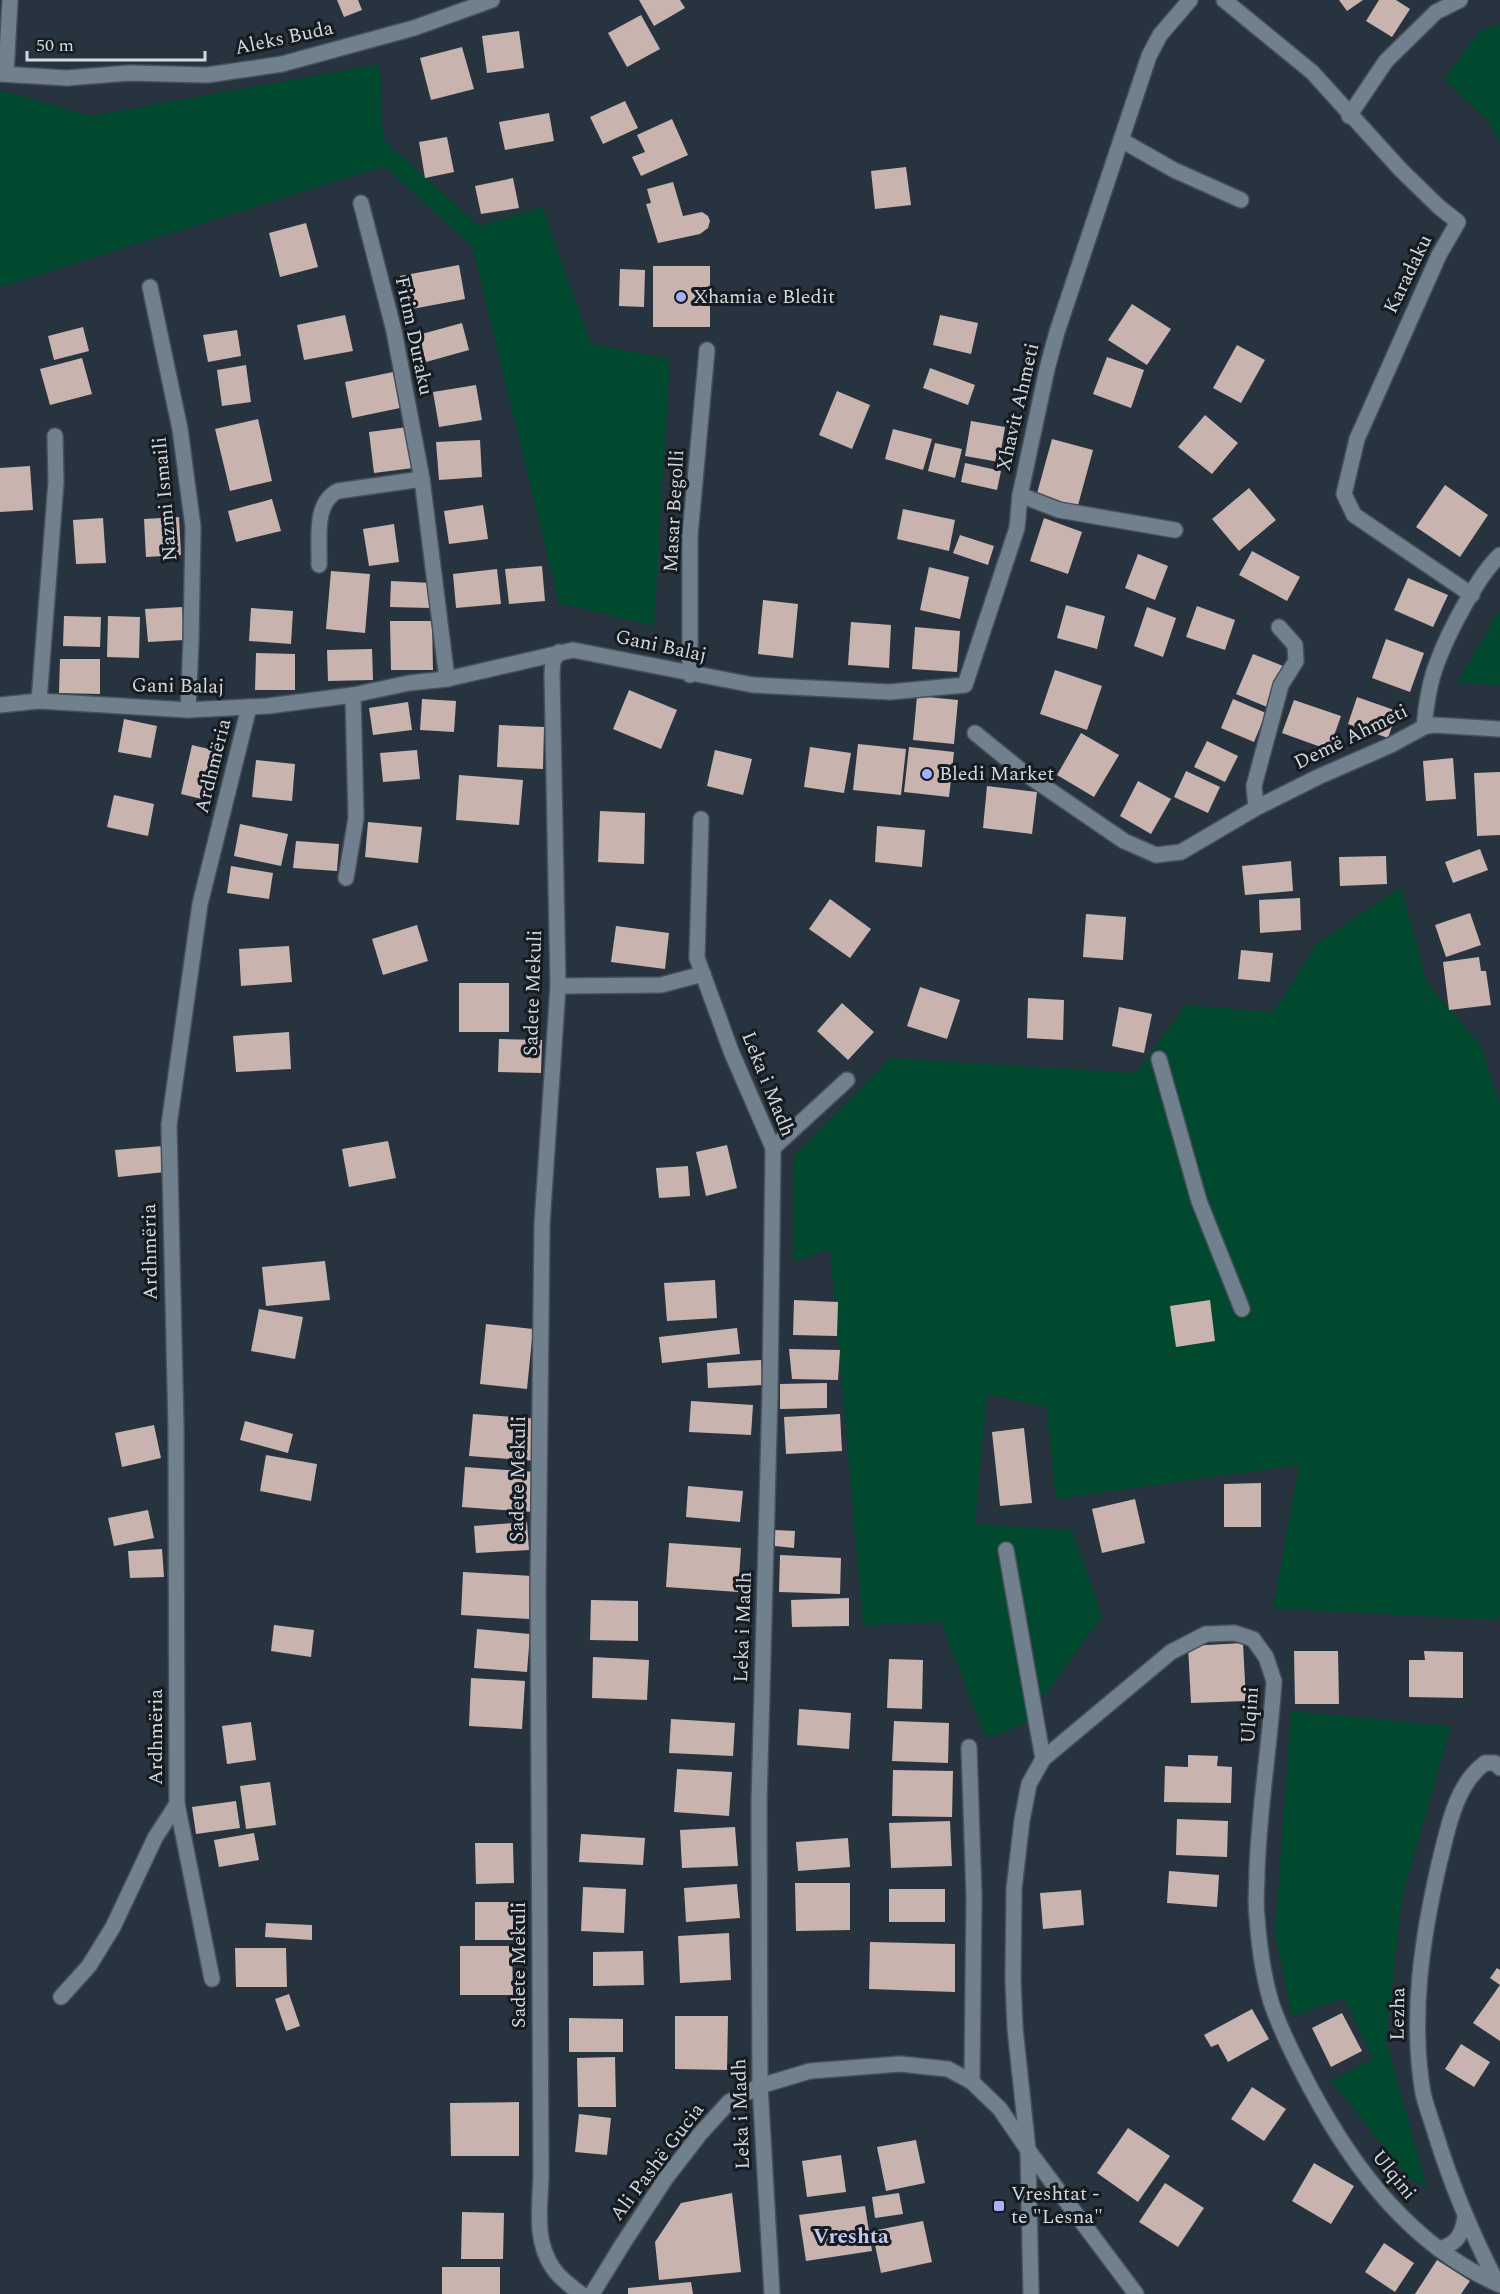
<svg xmlns="http://www.w3.org/2000/svg" width="1500" height="2294" font-family="Spectral,serif">
  <style>
    .green { fill: #00492f }
    .building { fill: #c9b3af }
    .lines { fill: none; stroke-linecap: round; stroke-linejoin: round }
    .minor-casing { stroke: #46505a; stroke-width: 18 }
    .minor { stroke: #71808d; stroke-width: 15 }
    .poi-dot { fill: #a8b0fc; stroke: #151b20; stroke-width: 2 }
    .labels { text-anchor: middle; dominant-baseline: central; stroke-width: 6; stroke-linejoin: round; paint-order: stroke }
    .street-label { font-size: 20px; fill: #d1d9e0; stroke: #151b20 }
    .poi-label { font-size: 20px; fill: #d1d9e0; stroke: #151b20; text-anchor: start }
    .neighbourhood-label { font-size: 21px; font-weight: bold; fill: #c2c8f3; stroke: #151b20 }
  </style>
  <rect width="100%" height="100%" fill="#27343f"/>
  <g class="green">
    <polygon points="1500,24 1500,144 1489,121 1444,80 1478,32"/>
    <polygon points="380,64 383,139 479,226 542,207 591,344 670,359 654,626 559,603 472,246 384,166 0,287 0,92 9,92 90,116"/>
    <polygon points="1500,609 1500,685 1457,683"/>
    <polygon points="1401,887 1427,983 1481,1046 1500,1106 1500,1615 1496,1620 1273,1608 1299,1465 1056,1499 1046,1407 987,1394 975,1524 1072,1530 1102,1616 1024,1724 986,1738 941,1622 863,1625 830,1249 793,1262 794,1156 890,1058 1136,1073 1186,1005 1273,1012 1317,943"/>
    <polygon points="1291,1711 1451,1726 1402,1897 1386,2040 1427,2187 1411,2180 1331,2081 1373,2059 1344,1997 1292,2017 1275,1934"/>
  </g>
  <g class="building">
    <polygon points="337,0 358,0 362,10 344,17"/>
    <polygon points="639,0 680,0 685,8 654,26"/>
    <polygon points="1339,0 1363,0 1347,11"/>
    <polygon points="1379,0 1396,0 1410,9 1392,37 1366,21"/>
    <polygon points="641,15 660,49 627,67 608,33"/>
    <polygon points="519,31 524,68 487,73 482,36"/>
    <polygon points="462,47 474,89 431,100 420,58"/>
    <polygon points="625,101 638,128 603,144 590,117"/>
    <polygon points="549,113 554,141 505,150 499,122"/>
    <polygon points="672,119 688,155 641,176 632,157 645,152 637,135"/>
    <polygon points="447,137 454,172 425,178 419,142"/>
    <polygon points="906,167 911,205 875,209 871,171"/>
    <polygon points="513,178 519,208 481,214 475,186"/>
    <polygon points="673,182 683,216 702,212 708,216 710,221 708,228 700,234 658,243 646,204 651,203 647,189"/>
    <polygon points="306,223 318,267 280,277 269,233"/>
    <polygon points="459,265 465,299 407,310 400,276"/>
    <rect x="653" y="266" width="57" height="61"/>
    <polygon points="620,269 645,270 644,307 619,306"/>
    <polygon points="1132,304 1171,329 1147,365 1108,340"/>
    <polygon points="345,315 353,351 304,360 297,325"/>
    <polygon points="940,315 978,323 971,354 933,345"/>
    <polygon points="462,323 469,350 426,362 418,335"/>
    <polygon points="83,327 89,351 54,360 48,336"/>
    <polygon points="237,330 241,356 208,362 203,335"/>
    <polygon points="1237,345 1265,360 1241,403 1213,388"/>
    <polygon points="1107,357 1144,370 1131,408 1093,394"/>
    <polygon points="82,358 92,394 50,405 40,369"/>
    <polygon points="246,365 251,402 222,406 217,370"/>
    <polygon points="930,368 975,385 968,405 923,388"/>
    <polygon points="393,372 400,408 352,418 345,382"/>
    <polygon points="476,385 482,420 439,427 433,392"/>
    <polygon points="837,391 870,405 852,449 819,435"/>
    <polygon points="1205,415 1238,443 1212,474 1178,447"/>
    <polygon points="258,419 272,481 230,491 215,429"/>
    <polygon points="971,421 1005,427 999,462 965,456"/>
    <polygon points="408,427 413,468 374,473 369,432"/>
    <polygon points="893,429 932,439 923,470 885,459"/>
    <polygon points="1052,439 1093,450 1077,509 1036,497"/>
    <polygon points="480,440 482,477 439,480 436,442"/>
    <polygon points="935,443 962,449 955,478 928,471"/>
    <polygon points="965,463 1001,471 997,490 961,482"/>
    <polygon points="30,466 33,510 0,512 0,468"/>
    <polygon points="1445,485 1488,515 1460,557 1416,527"/>
    <polygon points="1249,488 1276,520 1239,551 1212,519"/>
    <polygon points="272,499 281,531 236,542 228,511"/>
    <polygon points="483,505 488,539 449,544 444,511"/>
    <polygon points="903,509 955,520 949,551 897,539"/>
    <polygon points="179,517 181,555 146,557 144,519"/>
    <polygon points="103,518 106,563 76,564 73,520"/>
    <polygon points="1044,518 1082,532 1068,574 1030,561"/>
    <polygon points="394,524 399,562 369,566 363,529"/>
    <polygon points="960,535 994,546 988,565 953,553"/>
    <polygon points="1252,551 1300,577 1287,601 1239,575"/>
    <polygon points="1138,554 1168,566 1155,600 1125,588"/>
    <polygon points="542,566 545,601 509,604 505,569"/>
    <polygon points="929,567 969,577 960,619 920,610"/>
    <polygon points="497,569 501,604 456,608 453,574"/>
    <polygon points="331,571 370,574 365,633 326,629"/>
    <polygon points="1408,578 1448,595 1433,627 1394,610"/>
    <polygon points="391,581 432,583 431,608 390,607"/>
    <polygon points="763,600 798,604 793,658 758,654"/>
    <polygon points="1066,605 1105,616 1097,649 1057,638"/>
    <polygon points="1197,606 1235,620 1225,650 1186,637"/>
    <polygon points="182,607 184,640 148,642 145,609"/>
    <polygon points="1147,607 1176,618 1163,657 1134,646"/>
    <polygon points="251,608 293,611 291,644 249,641"/>
    <polygon points="64,616 101,617 100,647 63,646"/>
    <polygon points="108,616 140,617 139,658 107,657"/>
    <polygon points="390,621 432,621 433,670 391,670"/>
    <polygon points="851,622 891,625 889,668 848,665"/>
    <polygon points="915,627 960,631 957,672 912,669"/>
    <polygon points="1386,639 1424,653 1410,692 1372,678"/>
    <polygon points="372,649 373,680 328,681 327,650"/>
    <polygon points="256,653 295,654 295,690 255,690"/>
    <polygon points="1253,654 1283,666 1267,707 1236,694"/>
    <polygon points="60,659 100,659 100,694 59,693"/>
    <polygon points="1055,670 1102,686 1087,730 1040,714"/>
    <polygon points="629,690 677,710 661,749 613,729"/>
    <polygon points="917,696 958,700 954,744 913,740"/>
    <polygon points="1357,697 1397,711 1388,738 1348,724"/>
    <polygon points="422,699 456,701 454,732 420,730"/>
    <polygon points="1233,699 1266,713 1254,742 1221,728"/>
    <polygon points="1294,700 1341,716 1329,750 1282,733"/>
    <polygon points="408,702 412,730 373,735 369,708"/>
    <polygon points="124,719 157,726 151,758 118,752"/>
    <polygon points="499,725 544,727 543,769 497,767"/>
    <polygon points="1081,733 1119,755 1094,797 1057,775"/>
    <polygon points="1207,741 1238,756 1225,782 1194,767"/>
    <polygon points="858,744 906,749 901,795 853,790"/>
    <polygon points="192,745 221,752 210,801 181,794"/>
    <polygon points="810,747 851,753 844,793 804,787"/>
    <polygon points="909,747 954,752 949,797 904,792"/>
    <polygon points="417,750 420,779 383,782 380,753"/>
    <polygon points="715,750 752,759 743,795 707,786"/>
    <polygon points="1453,758 1456,799 1426,801 1423,761"/>
    <polygon points="256,760 295,764 292,801 252,797"/>
    <polygon points="1186,771 1220,787 1208,813 1174,797"/>
    <polygon points="1500,772 1500,835 1477,836 1474,773"/>
    <polygon points="459,775 523,780 519,825 456,820"/>
    <polygon points="1138,781 1171,799 1151,834 1120,816"/>
    <polygon points="987,786 1037,792 1032,834 983,828"/>
    <polygon points="114,795 154,804 148,836 107,827"/>
    <polygon points="600,811 645,813 644,864 598,862"/>
    <polygon points="368,822 422,827 418,863 365,857"/>
    <polygon points="240,824 288,834 281,866 234,856"/>
    <polygon points="877,826 925,830 922,867 875,862"/>
    <polygon points="296,841 339,844 337,871 293,868"/>
    <polygon points="1480,849 1488,870 1453,883 1445,862"/>
    <polygon points="1386,856 1387,884 1340,886 1339,857"/>
    <polygon points="1291,861 1293,891 1245,895 1242,866"/>
    <polygon points="231,866 273,873 269,899 227,893"/>
    <polygon points="1300,898 1301,930 1260,933 1259,900"/>
    <polygon points="830,899 871,929 850,958 809,929"/>
    <polygon points="1470,913 1481,945 1446,957 1435,925"/>
    <polygon points="1086,914 1126,917 1123,960 1083,957"/>
    <polygon points="417,925 428,961 383,975 372,939"/>
    <polygon points="616,926 669,933 665,969 611,962"/>
    <polygon points="289,946 292,982 241,986 239,949"/>
    <polygon points="1241,950 1273,953 1270,982 1238,979"/>
    <polygon points="1479,957 1481,971 1486,971 1491,1005 1449,1010 1443,962"/>
    <rect x="459" y="983" width="50" height="49"/>
    <polygon points="920,987 960,1000 947,1039 907,1026"/>
    <polygon points="1028,998 1064,1000 1063,1040 1027,1038"/>
    <polygon points="842,1003 874,1032 848,1060 817,1031"/>
    <polygon points="1119,1007 1152,1014 1144,1053 1112,1046"/>
    <polygon points="289,1032 291,1069 236,1072 233,1036"/>
    <polygon points="499,1039 542,1040 541,1073 498,1072"/>
    <polygon points="388,1141 396,1178 349,1187 342,1149"/>
    <polygon points="727,1145 737,1188 706,1196 696,1152"/>
    <polygon points="163,1146 165,1172 118,1177 115,1150"/>
    <polygon points="688,1166 690,1196 659,1198 656,1168"/>
    <polygon points="325,1261 330,1300 266,1306 262,1267"/>
    <polygon points="715,1280 717,1318 667,1321 664,1283"/>
    <polygon points="794,1300 838,1302 837,1336 793,1335"/>
    <polygon points="1210,1300 1215,1341 1176,1347 1170,1306"/>
    <polygon points="259,1309 303,1317 295,1359 251,1351"/>
    <polygon points="486,1324 533,1329 527,1389 480,1384"/>
    <polygon points="737,1328 740,1354 662,1363 659,1337"/>
    <polygon points="789,1349 840,1350 838,1380 792,1379"/>
    <polygon points="761,1360 763,1385 708,1388 707,1363"/>
    <polygon points="827,1383 827,1408 780,1409 780,1384"/>
    <polygon points="691,1401 753,1405 751,1435 689,1432"/>
    <polygon points="473,1414 540,1419 537,1461 469,1456"/>
    <polygon points="840,1414 842,1451 786,1454 784,1417"/>
    <polygon points="245,1421 293,1434 288,1453 240,1440"/>
    <polygon points="154,1425 161,1458 122,1467 115,1433"/>
    <polygon points="1024,1428 1032,1503 1000,1506 992,1432"/>
    <polygon points="266,1455 317,1464 311,1501 260,1491"/>
    <polygon points="465,1467 536,1472 533,1512 462,1507"/>
    <polygon points="1261,1483 1261,1527 1224,1527 1224,1484"/>
    <polygon points="688,1486 743,1491 740,1522 686,1517"/>
    <polygon points="1135,1499 1145,1543 1102,1553 1092,1509"/>
    <polygon points="148,1510 154,1538 114,1546 108,1518"/>
    <polygon points="527,1522 529,1550 476,1553 474,1526"/>
    <polygon points="775,1530 795,1531 794,1548 775,1546"/>
    <polygon points="669,1543 741,1548 738,1592 666,1587"/>
    <polygon points="162,1549 164,1577 130,1578 128,1551"/>
    <polygon points="780,1555 841,1558 840,1594 779,1592"/>
    <polygon points="463,1572 532,1576 529,1619 461,1615"/>
    <polygon points="849,1598 849,1626 792,1627 791,1600"/>
    <polygon points="591,1600 638,1601 638,1641 590,1640"/>
    <polygon points="274,1625 314,1630 311,1657 271,1651"/>
    <polygon points="477,1629 530,1634 527,1672 474,1668"/>
    <polygon points="1243,1643 1246,1701 1191,1703 1188,1646"/>
    <polygon points="1294,1651 1338,1651 1339,1704 1295,1704"/>
    <polygon points="1424,1651 1463,1652 1463,1698 1409,1697 1409,1660 1425,1660"/>
    <polygon points="593,1657 649,1660 647,1700 592,1698"/>
    <polygon points="889,1659 923,1660 922,1709 887,1708"/>
    <polygon points="471,1678 525,1681 522,1729 469,1726"/>
    <polygon points="799,1709 851,1713 849,1749 797,1745"/>
    <polygon points="671,1719 735,1723 733,1756 669,1753"/>
    <polygon points="894,1721 949,1723 948,1763 892,1761"/>
    <polygon points="251,1722 256,1760 227,1764 222,1726"/>
    <polygon points="1188,1755 1218,1756 1217,1766 1232,1767 1231,1803 1164,1802 1165,1766 1188,1767"/>
    <polygon points="677,1769 732,1772 729,1816 674,1812"/>
    <polygon points="893,1770 953,1771 952,1817 892,1816"/>
    <polygon points="270,1782 276,1825 246,1829 240,1786"/>
    <polygon points="236,1801 240,1828 196,1834 192,1807"/>
    <polygon points="1177,1819 1228,1821 1227,1857 1176,1855"/>
    <polygon points="950,1821 952,1866 891,1868 889,1823"/>
    <polygon points="735,1827 738,1866 682,1868 680,1830"/>
    <polygon points="254,1833 259,1860 219,1867 214,1840"/>
    <polygon points="581,1834 645,1838 643,1865 579,1862"/>
    <polygon points="848,1838 850,1867 798,1871 796,1842"/>
    <polygon points="475,1843 513,1843 514,1883 476,1884"/>
    <polygon points="1169,1871 1219,1875 1217,1907 1167,1903"/>
    <polygon points="795,1883 850,1883 850,1930 796,1931"/>
    <polygon points="737,1884 740,1918 686,1922 684,1888"/>
    <polygon points="583,1887 626,1889 624,1933 581,1931"/>
    <rect x="889" y="1889" width="56" height="33"/>
    <polygon points="1081,1890 1084,1925 1043,1929 1040,1893"/>
    <rect x="475" y="1902" width="41" height="38"/>
    <polygon points="266,1923 312,1925 312,1940 265,1937"/>
    <polygon points="729,1933 731,1980 680,1983 678,1936"/>
    <polygon points="870,1942 955,1944 955,1992 869,1989"/>
    <polygon points="460,1946 512,1946 513,1995 460,1995"/>
    <polygon points="235,1948 286,1948 287,1987 236,1987"/>
    <polygon points="643,1951 644,1985 593,1986 593,1952"/>
    <polygon points="1497,1968 1500,1970 1500,2041 1473,2023 1500,1985 1490,1978"/>
    <polygon points="289,1994 300,2026 286,2031 275,1999"/>
    <polygon points="1252,2009 1269,2039 1228,2062 1218,2044 1211,2047 1204,2035"/>
    <polygon points="1342,2013 1362,2051 1331,2067 1312,2028"/>
    <polygon points="675,2016 728,2016 727,2070 675,2069"/>
    <polygon points="569,2018 623,2019 623,2052 569,2052"/>
    <polygon points="1461,2044 1490,2062 1474,2087 1445,2069"/>
    <polygon points="615,2057 616,2107 578,2107 577,2058"/>
    <polygon points="1252,2087 1286,2109 1264,2141 1231,2119"/>
    <polygon points="519,2102 519,2156 451,2156 450,2103"/>
    <polygon points="579,2114 611,2118 607,2155 575,2152"/>
    <polygon points="1128,2128 1170,2156 1138,2202 1097,2173"/>
    <polygon points="916,2140 925,2183 886,2191 877,2147"/>
    <polygon points="841,2155 846,2192 807,2197 802,2161"/>
    <polygon points="1314,2163 1354,2186 1331,2224 1292,2201"/>
    <polygon points="1165,2183 1204,2208 1178,2247 1139,2222"/>
    <polygon points="732,2193 741,2272 659,2280 655,2242 681,2203"/>
    <polygon points="899,2193 903,2214 875,2218 872,2197"/>
    <polygon points="865,2206 872,2251 806,2261 799,2215"/>
    <polygon points="462,2212 504,2213 503,2259 461,2259"/>
    <polygon points="923,2221 932,2262 881,2273 872,2231"/>
    <polygon points="1384,2243 1414,2263 1395,2292 1365,2272"/>
    <polygon points="1437,2260 1470,2281 1461,2294 1415,2294"/>
    <rect x="442" y="2267" width="58" height="27"/>
    <polygon points="691,2282 693,2294 628,2294 628,2288"/>
  </g>
  <g class="lines">
    <defs>
      <g id="minor">
        <polyline points="1224,0 1312,72 1401,170 1439,207 1458,222 1439,255 1357,439 1344,494 1354,515 1472,595"/>
        <polyline points="0,74 67,78 129,73 207,75 282,64 414,28 492,0"/>
        <polyline points="6,74 10,0"/>
        <polyline points="1349,116 1386,61 1436,12 1460,0"/>
        <polyline points="1121,140 1174,170 1241,200"/>
        <polyline points="361,203 394,331 422,479 447,679"/>
        <polyline points="150,287 180,429 193,527 191,641 188,710"/>
        <polyline points="1020,495 1059,510 1175,530"/>
        <path d="M319,565C320,541 313,503 338,491L422,479"/>
        <path d="M559,652L553,661L552,673L558,986L542,1224L538,1592L541,2176C540,2207 534,2241 553,2268C559,2278 572,2287 581,2294"/>
        <polyline points="690,675 690,535 707,350"/>
        <polyline points="39,701 56,482 55,436"/>
        <polyline points="0,705 39,701 188,710 268,706 353,695 409,683 447,679 573,650 753,685 890,692 965,685 1017,528 1020,495 1047,369 1057,332 1149,56 1160,35 1190,0"/>
        <path d="M1424,727C1426,706 1429,683 1437,663C1448,633 1477,577 1500,555"/>
        <polyline points="975,733 1023,772 1124,841 1156,855 1181,852 1256,808 1318,777 1391,745 1424,727 1434,725 1500,729"/>
        <polyline points="1256,808 1254,786 1281,685 1296,661 1295,645 1279,627"/>
        <polyline points="701,819 697,958 731,1051 773,1148 770,1393 759,1803 760,2086 772,2294"/>
        <polyline points="346,878 356,818 353,695"/>
        <polyline points="558,986 661,985 703,974"/>
        <polyline points="1159,1059 1199,1201 1242,1309"/>
        <polyline points="773,1148 847,1080"/>
        <polyline points="1006,1550 1043,1759"/>
        <polyline points="969,1747 974,1896 972,2082"/>
        <polyline points="212,1979 177,1804 176,1428 169,1125 200,904 249,707"/>
        <polyline points="61,1997 89,1966 113,1927 155,1838 177,1804"/>
        <path d="M1439,2249C1457,2244 1463,2234 1465,2216"/>
        <path d="M1497,2283C1472,2234 1451,2184 1435,2132C1431,2119 1426,2106 1423,2093C1410,2017 1422,1938 1439,1864C1448,1829 1455,1785 1485,1763H1495L1500,1768"/>
        <polyline points="592,2294 624,2242 666,2178 700,2134 729,2102 760,2086 810,2071 900,2064 948,2069 972,2082 1000,2109 1028,2150 1136,2294"/>
        <path d="M1031,2294L1028,2150L1015,2028L1013,1980L1014,1889L1022,1820L1029,1784L1043,1759L1171,1652L1206,1634L1235,1633L1253,1639L1266,1657L1274,1681C1270,1744 1259,1808 1257,1871C1257,1886 1255,1902 1257,1917C1259,1945 1263,1975 1271,2002C1281,2032 1296,2061 1311,2089C1355,2171 1412,2246 1500,2285"/>
      </g>
    </defs>
    <use href="#minor" class="minor-casing"/>
    <use href="#minor" class="minor"/>
  </g>
  <g class="poi-dot">
    <circle cx="681" cy="297" r="6"/>
    <circle cx="927" cy="774" r="6"/>
    <rect x="993" y="2200" width="12" height="12" rx="3"/>
  </g>
  <g class="labels">
    <g class="street-label">
      <text transform="translate(284 38) rotate(-12)">Aleks Buda</text>
      <text transform="translate(1408 274) rotate(-64)">Karadaku</text>
      <text transform="translate(414 336) rotate(78)">Fitim Duraku</text>
      <text transform="translate(1018 407) rotate(-77)">Xhavit Ahmeti</text>
      <text transform="translate(165 499) rotate(-95)">Nazmi Ismaili</text>
      <text transform="translate(674 511) rotate(-87)">Masar Begolli</text>
      <text transform="translate(661 646) rotate(12)">Gani Balaj</text>
      <text transform="translate(178 686) rotate(1)">Gani Balaj</text>
      <text transform="translate(1351 737) rotate(-26)">Demë Ahmeti</text>
      <text transform="translate(213 766) rotate(-76)">Ardhmëria</text>
      <text transform="translate(533 993) rotate(-88)">Sadete Mekuli</text>
      <text transform="translate(768 1084) rotate(68)">Leka i Madh</text>
      <text transform="translate(150 1252) rotate(-91)">Ardhmëria</text>
      <text transform="translate(518 1479) rotate(-89)">Sadete Mekuli</text>
      <text transform="translate(743 1627) rotate(-88)">Leka i Madh</text>
      <text transform="translate(1250 1715) rotate(-86)">Ulqini</text>
      <text transform="translate(156 1737) rotate(-90)">Ardhmëria</text>
      <text transform="translate(519 1965) rotate(-90)">Sadete Mekuli</text>
      <text transform="translate(1398 2014) rotate(-89)">Lezha</text>
      <text transform="translate(741 2114) rotate(-92)">Leka i Madh</text>
      <text transform="translate(657 2162) rotate(-53)">Ali Pashë Gucia</text>
      <text transform="translate(1394 2175) rotate(51)">Ulqini</text>
    </g>
    <g class="poi-label">
      <text x="693" y="297">Xhamia e Bledit</text>
      <text x="939" y="774">Bledi Market</text>
      <text x="1011" y="2194">Vreshtat -<tspan x="1011" dy="23">te "Lesna"</tspan></text>
    </g>
    <g class="neighbourhood-label">
      <text x="851" y="2237">Vreshta</text>
    </g>
  </g>
  <path d="M27 51v9h178v-9" fill="none" stroke="#d1d9e0" stroke-width="3"/>
  <text x="36" y="51" font-size="18" fill="#d1d9e0" stroke="#151b20" stroke-width="4.5" paint-order="stroke">50 m</text>
</svg>
